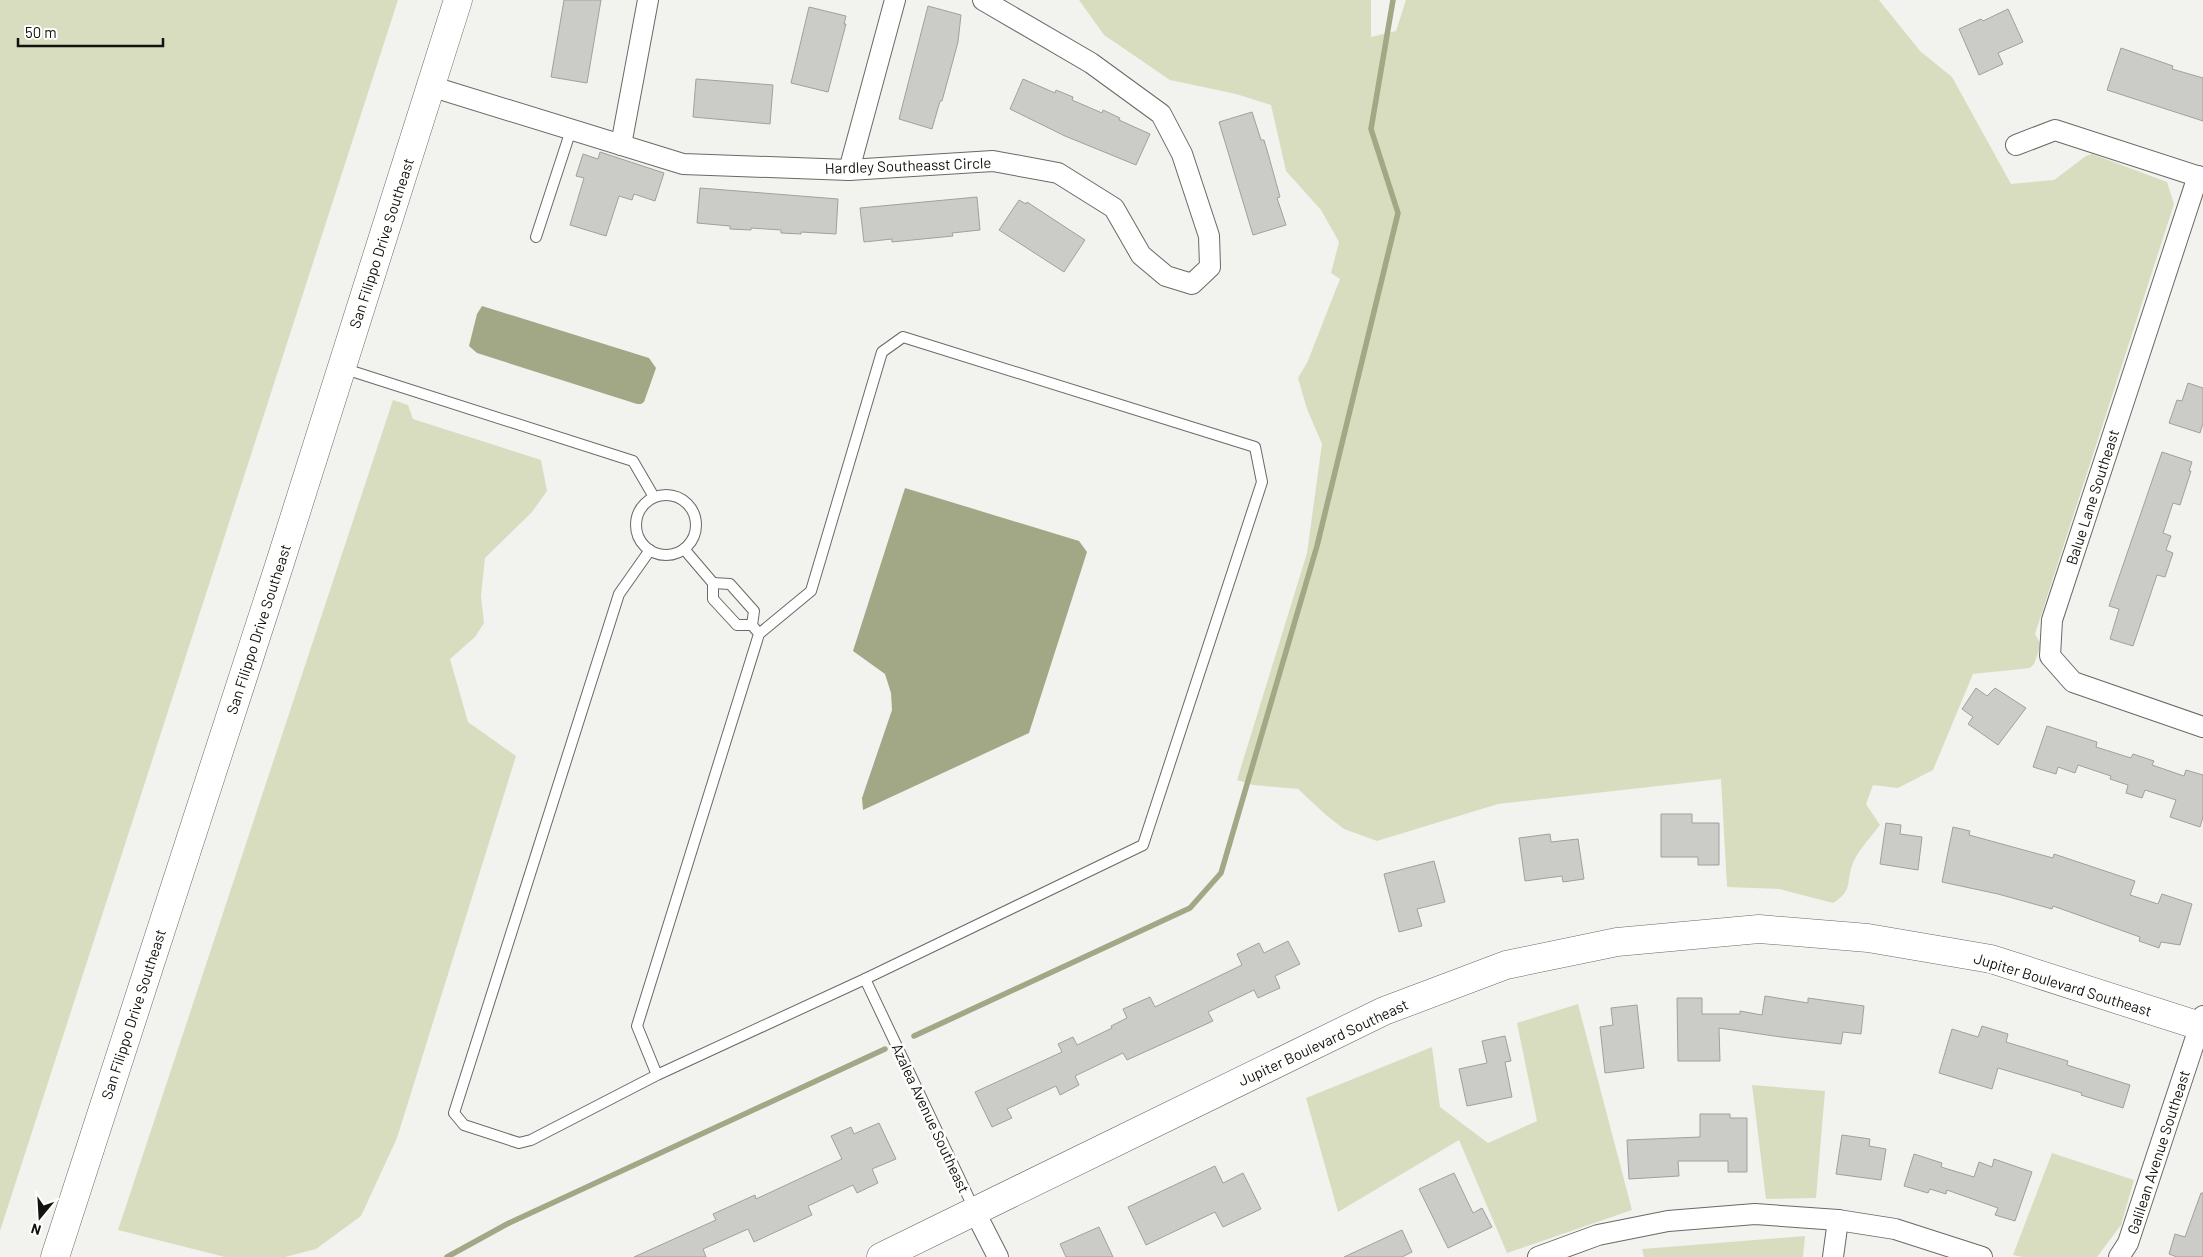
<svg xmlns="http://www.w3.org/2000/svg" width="2203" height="1257" font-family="Barlow,sans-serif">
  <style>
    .green { fill: #d9ddbf }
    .water { fill: #a2a785 }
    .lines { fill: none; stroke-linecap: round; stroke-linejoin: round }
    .stream { stroke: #a2a785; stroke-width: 5.5 }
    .building { fill: #cbccc8; stroke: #a0a19d }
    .lane-casing { stroke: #696966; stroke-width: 12 }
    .street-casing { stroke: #696966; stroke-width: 22 }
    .secondary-casing { stroke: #696966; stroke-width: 29 }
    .lane { stroke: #fff; stroke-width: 10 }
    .street { stroke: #fff; stroke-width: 20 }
    .secondary { stroke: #fff; stroke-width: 28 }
    .labels { text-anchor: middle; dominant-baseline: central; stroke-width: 5; stroke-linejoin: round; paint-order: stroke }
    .street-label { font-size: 15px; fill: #121211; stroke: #fffffe }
  </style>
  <rect width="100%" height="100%" fill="#f2f3ef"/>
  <g class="green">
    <polygon points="0,0 398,0 0,1231"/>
    <path d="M1079,0H1371V37L1396,31L1406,0H1879L1920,51L1952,77L2011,184L2054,180L2086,156L2092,154L2167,182L2174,204L2035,634L2041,645L2034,664L2030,668L1973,674L1933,770L1898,788L1873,785L1866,804L1880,825C1872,836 1858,850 1853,863C1845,883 1854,890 1833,903L1779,889L1727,887L1721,779L1498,804L1377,841L1344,829L1326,815L1298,789L1253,785L1237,780L1307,553L1322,444L1307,409L1298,378L1307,363L1340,279L1331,273L1339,242L1321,210L1286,171L1271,105L1236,94L1170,80L1104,35Z"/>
    <polygon points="393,400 408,405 413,419 541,460 547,491 532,512 485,558 481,596 484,623 475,637 450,659 468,722 516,756 397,1138 361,1216 316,1249 285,1257 225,1257 118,1230"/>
    <polygon points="1578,1004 1632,1210 1507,1253 1459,1140 1338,1212 1306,1098 1432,1047 1440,1107 1488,1143 1537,1121 1517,1023"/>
    <polygon points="1752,1085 1825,1091 1816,1198 1766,1199"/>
    <polygon points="2052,1153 2134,1180 2121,1225 2097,1257 2023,1257 2013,1255"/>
    <polygon points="1805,1236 1803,1257 1644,1257 1642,1249"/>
  </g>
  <g class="water">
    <polygon points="482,306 649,358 656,368 644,402 641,404 637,404 477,353 469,346 477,314"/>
    <polygon points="905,488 1079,541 1087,552 1029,733 863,810 862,798 892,710 891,693 885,674 853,651"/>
  </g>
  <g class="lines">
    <g class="stream">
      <polyline points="914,1036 1190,908 1221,873 1317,546 1398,213 1371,129 1393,0"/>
      <polyline points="447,1257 509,1223 885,1049"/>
    </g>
  </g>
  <g class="building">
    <polygon points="564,0 601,0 587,83 551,77"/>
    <polygon points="928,6 961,15 958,42 942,101 940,101 932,129 899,119"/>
    <polygon points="809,7 846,16 844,24 846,24 828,92 791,83"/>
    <polygon points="2008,9 2023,42 1998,53 2003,64 1979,75 1959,29 1981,19 1983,21"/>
    <polygon points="2121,48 2173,66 2172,69 2203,78 2203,121 2107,90"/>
    <polygon points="696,79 773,85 770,124 693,117"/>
    <polygon points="1023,79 1055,93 1056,90 1073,97 1072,100 1102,113 1103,110 1120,118 1119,120 1150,134 1136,165 1065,136 1010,109"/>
    <polygon points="1252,112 1261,140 1264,140 1269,157 1280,197 1277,198 1286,225 1253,235 1219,122"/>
    <polygon points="600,152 664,173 655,201 634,194 632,200 619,196 606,236 570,225 584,178 576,176 583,154 598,159"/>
    <polygon points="700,188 838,199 836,234 801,232 801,234 781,233 781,230 751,228 751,230 730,229 730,226 697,223"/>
    <polygon points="977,197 980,230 952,233 953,236 892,242 892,239 864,242 860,208"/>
    <polygon points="1019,200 1026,204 1027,202 1085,240 1064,272 999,230"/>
    <polygon points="2188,383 2203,388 2203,423 2200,433 2169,423 2177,400 2182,401"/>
    <polygon points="2162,452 2192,462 2189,471 2191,471 2180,505 2173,503 2163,533 2171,536 2166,550 2173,553 2165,577 2157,575 2133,646 2110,639 2119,609 2109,606"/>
    <polygon points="1976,688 1987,696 1995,688 2026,708 1998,745 1968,724 1973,717 1962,709"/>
    <polygon points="2047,726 2097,742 2096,747 2131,758 2133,754 2154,761 2152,765 2184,776 2186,770 2203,775 2203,817 2200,827 2170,817 2176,800 2145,790 2142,798 2126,793 2128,785 2110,779 2111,776 2078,765 2075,773 2058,767 2056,774 2033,767"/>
    <polygon points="1661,814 1692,814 1692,823 1719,823 1719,865 1698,865 1698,857 1661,857"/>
    <polygon points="1886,823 1901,825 1900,834 1922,837 1918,870 1880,864"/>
    <polygon points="1953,827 1970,831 1969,835 2053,858 2054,854 2135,881 2130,895 2158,904 2162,894 2192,904 2180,945 2161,942 2159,948 2139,941 2140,937 2053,906 2052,909 1998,894 1942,882"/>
    <polygon points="1550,834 1551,842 1578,839 1584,879 1563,882 1562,876 1525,881 1519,838"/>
    <polygon points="1434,861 1445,902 1417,909 1422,926 1399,932 1384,874"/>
    <polygon points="1288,941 1300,964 1275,976 1280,988 1258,998 1254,990 1208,1012 1213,1021 1127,1060 1123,1053 1075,1076 1079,1085 1060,1095 1056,1086 1007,1109 1012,1118 992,1127 975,1092 1062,1052 1058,1044 1073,1037 1077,1045 1112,1028 1111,1026 1127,1018 1123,1009 1150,997 1155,1007 1242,965 1237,954 1259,943 1264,953"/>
    <polygon points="1765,996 1808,1003 1808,998 1864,1006 1861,1034 1843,1032 1841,1044 1781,1037 1719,1028 1720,1061 1678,1061 1677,998 1702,998 1702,1014 1740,1014 1740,1011 1762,1015"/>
    <polygon points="1637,1005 1644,1068 1605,1073 1600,1027 1613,1025 1611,1008"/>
    <polygon points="1982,1026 2008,1034 2006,1042 2068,1061 2067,1065 2130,1085 2123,1108 2081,1095 2082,1093 1998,1068 1992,1089 1939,1073 1952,1029 1978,1037"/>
    <polygon points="1505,1036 1511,1061 1505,1062 1512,1097 1467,1106 1459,1069 1487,1063 1482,1041"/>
    <polygon points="1700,1114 1730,1114 1730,1118 1747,1118 1747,1172 1728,1172 1728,1161 1678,1161 1679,1176 1629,1179 1627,1140 1700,1137"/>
    <polygon points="879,1123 896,1159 872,1169 878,1183 857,1193 853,1185 808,1206 812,1215 754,1242 748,1229 703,1249 706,1257 634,1257 716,1220 713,1214 755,1195 756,1199 842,1159 831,1136 851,1127 854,1134"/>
    <polygon points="1842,1135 1870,1139 1869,1146 1886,1149 1881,1180 1836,1174"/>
    <polygon points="1914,1154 1942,1163 1941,1167 1974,1177 1979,1162 1992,1167 1994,1159 2032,1172 2015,1221 1995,1215 1998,1208 1947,1190 1946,1194 1930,1189 1928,1193 1904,1186"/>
    <polygon points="1215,1166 1223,1183 1243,1173 1261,1209 1223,1227 1215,1212 1146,1245 1128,1207"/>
    <polygon points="1454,1173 1473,1213 1482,1208 1492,1227 1448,1248 1419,1189"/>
    <polygon points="2201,1193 2203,1193 2203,1257 2177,1257 2169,1254 2175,1234 2185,1237"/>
    <polygon points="1099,1227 1113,1257 1066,1257 1060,1244"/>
    <polygon points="1402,1230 1412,1252 1402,1257 1344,1257"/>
  </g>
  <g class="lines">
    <defs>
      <g id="lane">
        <polyline points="536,237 571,130"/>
        <polyline points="342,368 633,461 654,497"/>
        <circle cx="666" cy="525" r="30"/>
        <polyline points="684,549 713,583 713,599 737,625 752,625"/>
        <polyline points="650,550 619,594 454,1113 464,1125 519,1143 531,1140 657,1075 865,979 1143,845 1262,482 1255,447 903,337 882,352 811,591 759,634 637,1026 657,1075"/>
        <polyline points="713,583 730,584 754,611 752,625 756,630"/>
        <polyline points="865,979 975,1211"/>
      </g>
      <g id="street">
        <polyline points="430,86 683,164 849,170 993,161 1058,173 1114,208 1141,255 1166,276 1192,284 1210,267 1209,236 1182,154 1161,114 1091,63 983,0"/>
        <polyline points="621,145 648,0"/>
        <polyline points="2016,145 2055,130 2203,178"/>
        <polyline points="849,170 895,0"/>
        <polyline points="2198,176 2052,620 2050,656 2073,682 2203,727"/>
        <polyline points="975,1212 998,1257"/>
        <polyline points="1538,1257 1598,1235 1668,1221 1755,1214 1838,1220 1895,1229 1982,1257"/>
        <polyline points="1833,1257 1838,1220"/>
        <polyline points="2119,1257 2128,1243 2203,1016"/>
      </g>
      <g id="secondary">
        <polyline points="55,1257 279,566 458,0"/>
        <polyline points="881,1257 1384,1011 1506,965 1617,942 1759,929 1868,938 1991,959 2203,1027"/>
      </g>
    </defs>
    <use href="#lane" class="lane-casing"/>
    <use href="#street" class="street-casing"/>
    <use href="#secondary" class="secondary-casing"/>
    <use href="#lane" class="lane"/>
    <use href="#street" class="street"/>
    <use href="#secondary" class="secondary"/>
  </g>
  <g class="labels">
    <g class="street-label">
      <text transform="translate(908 165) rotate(-2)">Hardley Southeasst Circle</text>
      <text transform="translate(381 243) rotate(-72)">San Filippo Drive Southeast</text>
      <text transform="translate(2092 497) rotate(-72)">Balue Lane Southeast</text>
      <text transform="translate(258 629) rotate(-72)">San Filippo Drive Southeast</text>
      <text transform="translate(2063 984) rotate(17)">Jupiter Boulevard Southeast</text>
      <text transform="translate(133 1014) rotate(-72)">San Filippo Drive Southeast</text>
      <text transform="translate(1323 1042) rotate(-25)">Jupiter Boulevard Southeast</text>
      <text transform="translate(931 1118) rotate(65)">Azalea Avenue Southeast</text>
      <text transform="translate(2158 1152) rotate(-72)">Galilean Avenue Southeast</text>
    </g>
  </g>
  <g transform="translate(40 1217) rotate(198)" stroke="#fffffe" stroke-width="4" paint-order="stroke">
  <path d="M0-4L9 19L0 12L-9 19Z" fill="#121211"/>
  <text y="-8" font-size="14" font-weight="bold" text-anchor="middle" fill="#121211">N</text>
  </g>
  <path d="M18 38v8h145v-8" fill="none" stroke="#121211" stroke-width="2.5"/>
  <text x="25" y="38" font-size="15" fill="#121211" stroke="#fffffe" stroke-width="4" paint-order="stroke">50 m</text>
</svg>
